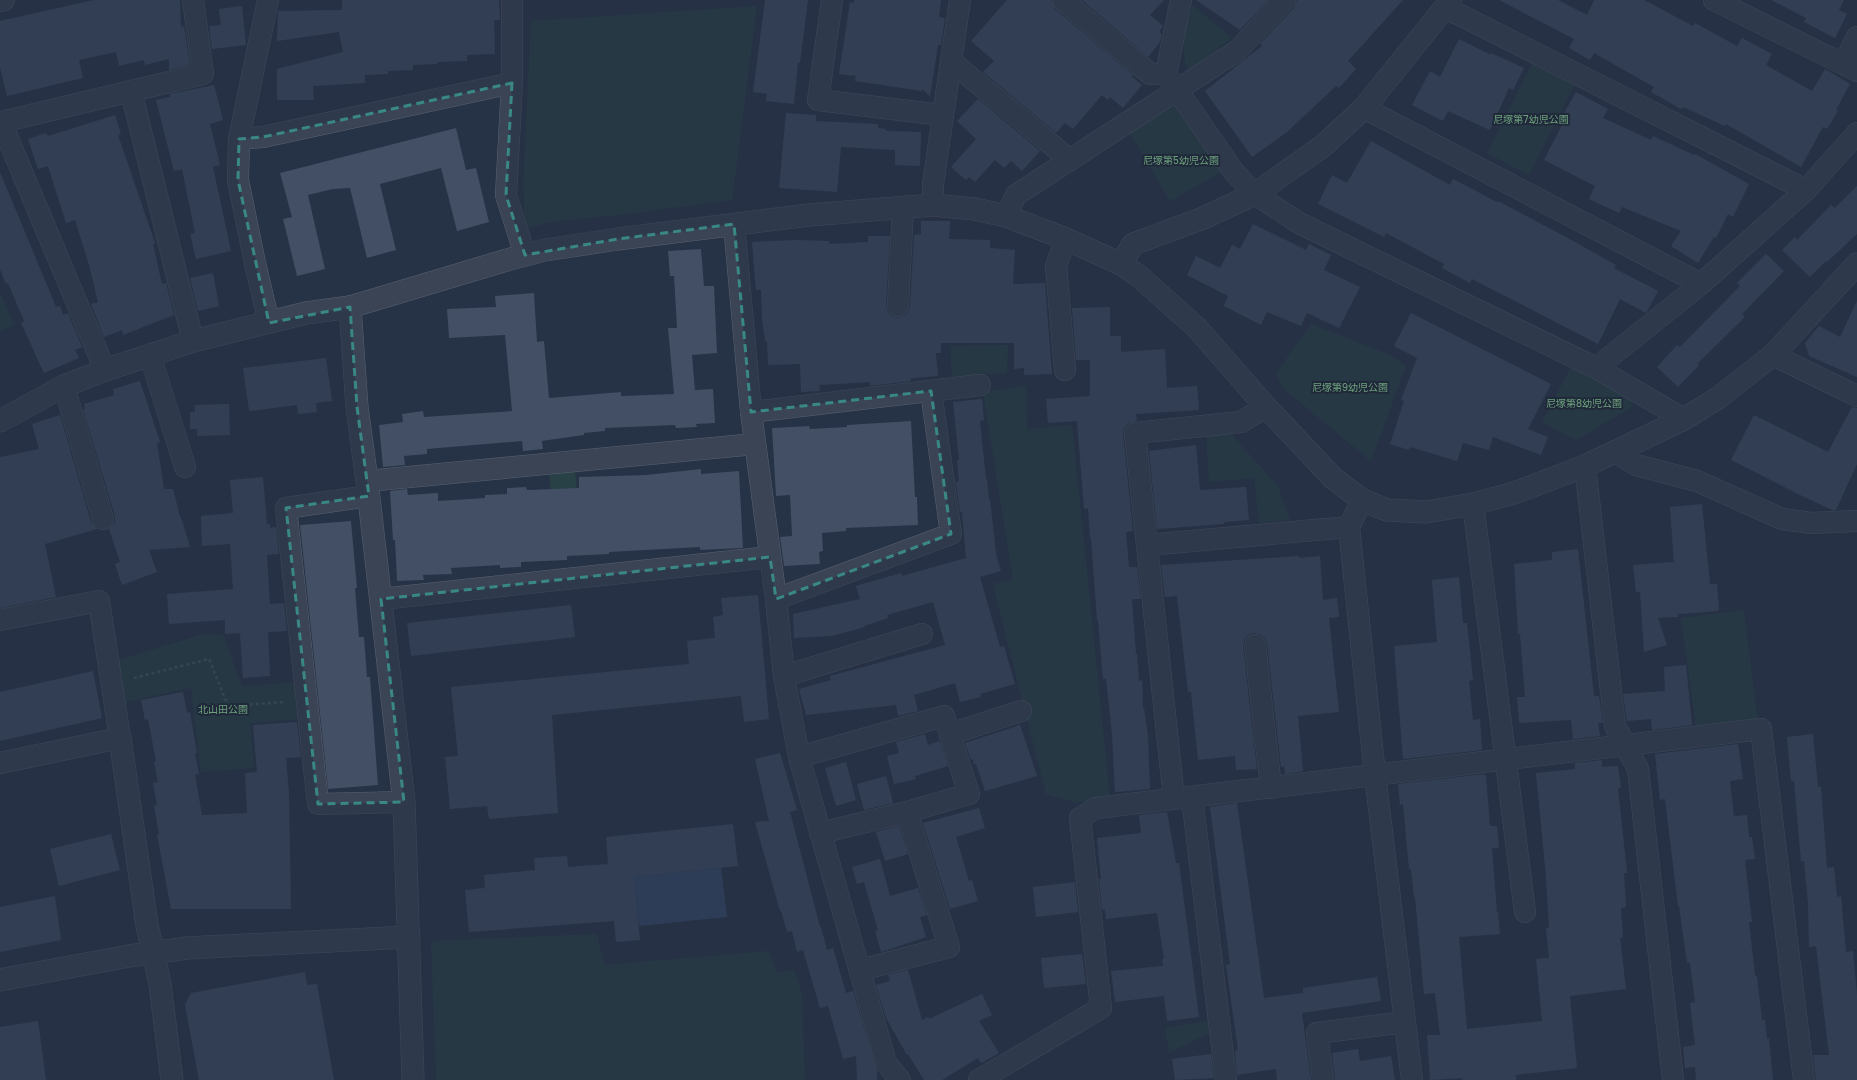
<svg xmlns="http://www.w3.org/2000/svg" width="1857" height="1080" font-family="'Golos Text','Noto Sans JP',sans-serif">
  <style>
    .green { fill: #284146 }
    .water { fill: #394c6d }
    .building { fill: #424f65 }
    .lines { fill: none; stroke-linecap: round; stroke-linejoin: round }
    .minor-casing { stroke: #596272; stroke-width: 22 }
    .tertiary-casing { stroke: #596272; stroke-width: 23 }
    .path { stroke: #475e62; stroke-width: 2.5; stroke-dasharray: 3 3; stroke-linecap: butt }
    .minor { stroke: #3b4454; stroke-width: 21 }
    .tertiary { stroke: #3b4454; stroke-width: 22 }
    .marked { fill: none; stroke: #398886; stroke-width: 3; stroke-dasharray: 8 5; stroke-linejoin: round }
    .labels { text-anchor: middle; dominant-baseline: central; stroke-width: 4; stroke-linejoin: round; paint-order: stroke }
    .park-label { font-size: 10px; fill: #6ea07c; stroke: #1f293a }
  </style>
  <rect width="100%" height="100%" fill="#263245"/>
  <g class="green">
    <path d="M1192,5L1232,38L1196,66L1188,68C1178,49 1188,25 1192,5Z"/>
    <polygon points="757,6 732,200 619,215 549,222 525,229 523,185 531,21"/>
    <polygon points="1532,64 1574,85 1529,175 1487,153"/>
    <polygon points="1176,101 1225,170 1170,201 1128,129"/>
    <polygon points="0,292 14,325 0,331"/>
    <polygon points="1311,324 1390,355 1406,366 1371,461 1283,388 1276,374"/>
    <polygon points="1008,345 1007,373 952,377 950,346"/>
    <polygon points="1572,365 1630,394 1632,407 1576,440 1542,422"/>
    <polygon points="1026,386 1027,429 1072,425 1110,797 1077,803 1046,794 993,584 1013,580 983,392"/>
    <polygon points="1228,431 1278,486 1290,520 1259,523 1254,478 1209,482 1206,434"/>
    <polygon points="575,470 580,521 554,524 549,473"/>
    <polygon points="1744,610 1758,722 1696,727 1681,618"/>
    <polygon points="204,634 223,635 242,686 297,682 299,719 250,723 254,768 201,772 191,688 121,703 115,661"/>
    <polygon points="597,934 604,965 769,951 777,973 794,970 802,994 805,1080 436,1080 431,941"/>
    <polygon points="1208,1021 1209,1033 1169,1053 1165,1028"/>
  </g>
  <polygon class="water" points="721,868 727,917 639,926 634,877"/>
  <g class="building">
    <polygon points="94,0 180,0 181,27 184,26 190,65 169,70 169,59 145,65 144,60 119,66 116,52 79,60 83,78 7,96 0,67 0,21"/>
    <polygon points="342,0 499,0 500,20 494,20 495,54 467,55 467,61 437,62 437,64 413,65 413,70 388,71 388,74 365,75 365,83 313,86 314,100 277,100 277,69 343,52 339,32 277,41 278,11 342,10"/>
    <polygon points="765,0 808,0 800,63 798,63 794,104 766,101 767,94 753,92"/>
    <polygon points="854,0 941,0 939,17 945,18 941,45 938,45 930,96 922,89 922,91 855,81 856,76 839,74 850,2 854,3"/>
    <polygon points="1007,0 1051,0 1055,9 1133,75 1131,76 1142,85 1123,108 1110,97 1108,100 1102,95 1073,129 1065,123 1056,133 983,72 994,61 971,41"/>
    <polygon points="1082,0 1164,0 1150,15 1163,26 1159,32 1162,34 1160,42 1148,57"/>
    <polygon points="1196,0 1269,0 1240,30"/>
    <polygon points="1297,0 1403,0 1348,61 1356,69 1339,88 1336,86 1287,132 1252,157 1205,91 1262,46 1260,44 1294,8"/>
    <polygon points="1499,0 1558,0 1587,15 1594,0 1644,0 1693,26 1695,23 1737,46 1742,38 1772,54 1766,65 1812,91 1825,69 1850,84 1836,110 1838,111 1827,129 1823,127 1801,167 1726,124 1725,126 1683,107 1681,109 1651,92 1654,87 1594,53 1590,60 1569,48 1574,39"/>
    <polygon points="1771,0 1844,0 1839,10 1847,14 1835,38 1804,22 1806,18"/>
    <polygon points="242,6 246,45 212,49 209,26 221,25 219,9"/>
    <polygon points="1459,39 1491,55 1491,53 1524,68 1513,90 1509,88 1490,130 1448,111 1443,121 1412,105 1430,71 1440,77"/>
    <polygon points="214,85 223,120 210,124 220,165 213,167 231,251 196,259 190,234 195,233 182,169 174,171 156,100 170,97 170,94"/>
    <polygon points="1576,92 1608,109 1603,118 1651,140 1653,136 1694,155 1695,154 1749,184 1733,217 1728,214 1716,238 1714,237 1698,263 1671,246 1681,231 1622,207 1619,213 1589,199 1595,186 1544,160 1565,119 1562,117"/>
    <polygon points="978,99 1040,151 1022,171 1011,161 1004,168 995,160 975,182 969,177 966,180 951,167 976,139 957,121"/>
    <polygon points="786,113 816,115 816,121 878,124 878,128 886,129 886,131 921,132 920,166 895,165 895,150 841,147 837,192 779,188"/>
    <polygon points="115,115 121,134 118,135 155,243 153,244 162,284 166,283 174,315 123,335 122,330 104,337 91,304 98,302 89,265 75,220 66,223 48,166 38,169 28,139 46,133 48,136"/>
    <polygon points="456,128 466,170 476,168 489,222 457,231 441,168 380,184 396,250 367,258 350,188 333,189 308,195 325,269 297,276 283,219 292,217 280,173"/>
    <polygon points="1371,141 1450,185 1453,179 1497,202 1498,201 1575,242 1616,265 1614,268 1658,291 1646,313 1620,299 1598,344 1472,279 1470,283 1442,268 1444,264 1386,233 1384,237 1318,204 1332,175 1347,183"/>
    <polygon points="0,172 56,307 60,306 63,315 68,313 82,347 75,350 79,358 44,373 21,323 24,321 8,283 6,284 0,269"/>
    <polygon points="1857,186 1857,234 1827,262 1826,261 1810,277 1782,250 1795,237 1797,240 1831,205 1835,208"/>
    <polygon points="921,221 950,221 949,239 990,240 990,248 1015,250 1013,284 1045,283 1052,374 1024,375 1024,368 1014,369 1014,343 941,343 941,353 936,353 938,376 911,378 911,381 870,386 870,382 819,385 820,391 801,392 800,364 768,365 767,341 765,341 762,318 761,290 756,290 752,242 794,240 829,241 829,244 868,242 868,236 890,236 886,306 888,312 891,316 898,318 904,316 908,313 910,307 914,235 921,234"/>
    <polygon points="1253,224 1306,250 1309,244 1331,255 1324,270 1360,287 1339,328 1307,313 1301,326 1267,312 1261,325 1224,306 1228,296 1187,275 1196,256 1220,268 1232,245 1240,249"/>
    <polygon points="701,249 704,286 714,286 717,353 692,355 695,390 713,389 715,423 696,424 697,427 676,428 675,425 605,428 605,431 584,433 584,435 542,441 543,449 523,451 522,441 427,449 427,454 404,456 405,465 383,467 379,425 403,422 402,414 423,411 424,417 512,411 505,335 449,338 447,309 496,307 495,296 534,293 537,342 544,341 549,398 621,392 621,396 674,394 668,328 677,328 674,276 670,276 668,251"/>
    <polygon points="1766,254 1784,271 1742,314 1745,317 1697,364 1699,365 1678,387 1657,367 1677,345 1680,347 1740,286 1737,283"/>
    <polygon points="213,273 219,306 198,311 190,278"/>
    <polygon points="1857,301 1857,377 1809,356 1805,343 1819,326 1840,337"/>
    <polygon points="1110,307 1110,336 1121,336 1121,352 1165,349 1167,388 1197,386 1199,410 1136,414 1137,421 1128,423 1124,428 1123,434 1133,531 1126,532 1129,567 1137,567 1141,599 1132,599 1136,654 1137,654 1139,681 1142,680 1143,708 1144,708 1148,736 1150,789 1115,792 1112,734 1106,679 1103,679 1098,620 1097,620 1091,537 1090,538 1088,508 1084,509 1077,421 1048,423 1046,399 1090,396 1090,360 1076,360 1072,308"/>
    <polygon points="1411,313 1551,384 1528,429 1548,437 1541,455 1493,437 1489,450 1463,443 1457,461 1410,447 1409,450 1390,444 1404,401 1401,400 1417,358 1394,346"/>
    <polygon points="326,358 332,401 316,403 317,412 298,414 297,405 249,411 243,368"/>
    <polygon points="140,381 160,442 157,443 164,489 173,489 180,517 181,517 190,547 149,550 157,572 122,585 115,564 120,562 109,529 115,522 115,516 83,409 85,409 84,404 114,395 113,389"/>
    <polygon points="982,399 984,420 980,421 986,479 987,479 989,500 990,499 996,554 1001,571 980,577 1000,647 1004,646 1015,684 980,694 981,697 960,702 955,683 914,695 918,711 898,716 896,705 806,715 799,689 831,680 830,676 945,645 933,602 887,615 888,618 864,626 865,627 831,636 794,638 793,614 860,599 856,586 901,573 902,576 966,558 962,512 960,512 956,482 959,481 957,460 959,460 953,402"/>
    <polygon points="229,404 230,435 197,436 197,429 190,429 190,412 195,412 195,405"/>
    <polygon points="1852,407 1857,408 1857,464 1836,510 1832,510 1798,494 1731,460 1754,415 1828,452"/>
    <polygon points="60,415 91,522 97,529 45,544 56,597 0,608 0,457 39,449 32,424"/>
    <polygon points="911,421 915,497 917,497 918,525 846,528 846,531 822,533 823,551 819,552 820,564 784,566 780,537 792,536 790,495 776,496 772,428 809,426 810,429 847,427 847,425"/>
    <polygon points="1196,445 1200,490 1246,487 1249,520 1224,522 1224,524 1157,529 1149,451"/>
    <polygon points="701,469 701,474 739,471 743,548 700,550 700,547 609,552 609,554 567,556 567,560 521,562 521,567 500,568 500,565 451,568 452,574 423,575 424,580 397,581 395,540 393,540 390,491 407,489 408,495 438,493 438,501 485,498 485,495 507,494 507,488 526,487 527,490 579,488 579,477 646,475"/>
    <polygon points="263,477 267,524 270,524 270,528 276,527 279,554 267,555 270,604 284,603 287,631 268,632 270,676 243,678 240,633 225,634 225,620 169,624 167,594 233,589 230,544 202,546 201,516 233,513 230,480"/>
    <polygon points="1702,504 1710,584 1717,584 1719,611 1678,614 1678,617 1658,618 1667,645 1644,652 1640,592 1636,592 1633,565 1674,562 1670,507"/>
    <polygon points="351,521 357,588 355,588 359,637 364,637 367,677 370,677 378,785 328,789 300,525"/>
    <polygon points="1578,549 1594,696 1599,696 1603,723 1598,723 1600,736 1573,739 1571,720 1519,723 1517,697 1525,697 1520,634 1518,634 1514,564 1552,560 1552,552"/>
    <polygon points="1299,556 1299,558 1320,556 1323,600 1337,598 1339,617 1329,618 1339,712 1298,716 1303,771 1285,774 1284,766 1281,767 1267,644 1265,638 1260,634 1253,633 1248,635 1244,640 1243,646 1257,769 1236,770 1235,756 1198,760 1191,692 1188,692 1177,596 1165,597 1161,565"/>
    <polygon points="1459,577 1463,623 1467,623 1473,680 1469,681 1473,720 1480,719 1482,750 1403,759 1394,646 1437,642 1432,580"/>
    <polygon points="758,595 769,719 744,722 741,696 552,715 558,813 489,819 487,806 450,809 445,757 458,756 451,687 689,664 687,641 715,638 713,617 723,615 721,598"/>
    <polygon points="571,605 575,637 411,656 407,623"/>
    <polygon points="1686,665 1692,725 1652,730 1651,719 1627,721 1623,694 1665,691 1664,667"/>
    <polygon points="93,671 102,718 0,741 0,692"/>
    <polygon points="183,692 187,713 190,712 197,753 195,753 199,774 195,775 202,815 247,813 245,773 257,772 253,725 297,722 301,757 286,758 289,794 291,909 171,909 157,834 159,834 154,806 157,805 153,783 158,782 154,762 156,761 148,719 145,720 141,700"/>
    <polygon points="1020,725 1037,776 985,791 976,764 974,764 973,759 971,760 965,743"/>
    <polygon points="925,734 928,745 940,741 948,766 915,776 916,779 894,784 887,756 899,753 896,742"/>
    <polygon points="1813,734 1818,787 1821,787 1827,868 1834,867 1837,897 1841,896 1846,952 1853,951 1857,994 1857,1080 1816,1080 1813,1055 1829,1055 1816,946 1809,947 1808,903 1804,861 1801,861 1794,781 1791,781 1787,737"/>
    <polygon points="1738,744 1743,779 1730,781 1734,816 1747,815 1749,837 1752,837 1755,859 1745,860 1752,922 1749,922 1755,976 1757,976 1762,1020 1765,1020 1767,1039 1769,1038 1773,1080 1696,1080 1695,1067 1685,1068 1683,1047 1695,1045 1690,1003 1695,1002 1690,963 1687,963 1679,906 1678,906 1665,799 1660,800 1655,754"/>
    <polygon points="780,753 797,810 790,812 820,927 821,927 827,950 833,948 846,993 853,991 877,1071 877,1080 857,1080 856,1056 843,1059 828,1006 820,1008 803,950 797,952 792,931 787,932 781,911 780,911 755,822 769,821 755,759"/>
    <polygon points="1602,760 1602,767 1618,766 1621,788 1618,788 1627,873 1624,873 1626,907 1621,908 1623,937 1620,938 1626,989 1570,996 1577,1068 1516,1075 1516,1080 1462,1080 1462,1078 1430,1080 1427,1035 1440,1035 1435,993 1424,994 1415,897 1414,897 1411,869 1409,869 1403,804 1400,805 1398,784 1484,774 1486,776 1490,826 1497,826 1499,848 1492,848 1497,912 1498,912 1500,934 1459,937 1467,1029 1542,1021 1536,959 1549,958 1546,928 1549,928 1546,877 1536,773 1575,769 1575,763"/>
    <polygon points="846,762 856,800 836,806 825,768"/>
    <polygon points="886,776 893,803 864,810 857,784"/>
    <polygon points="1237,803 1264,998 1303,993 1303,988 1377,977 1381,1001 1302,1013 1311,1080 1277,1080 1276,1069 1237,1075 1235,1051 1238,1050 1226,965 1230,964 1210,807"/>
    <polygon points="979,808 985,828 956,837 969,881 972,880 978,901 950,909 923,823"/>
    <polygon points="1167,812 1176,863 1179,863 1199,1017 1167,1021 1164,996 1115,1002 1111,971 1163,966 1162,959 1164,959 1157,913 1106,919 1105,909 1102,910 1099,879 1101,879 1097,838 1141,833 1139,815"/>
    <polygon points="733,824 738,866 634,877 640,940 616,942 614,921 469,932 465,890 485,888 484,875 535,870 534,858 567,856 568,867 608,864 606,837"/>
    <polygon points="899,826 908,854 885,861 876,832"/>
    <polygon points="111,834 120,870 59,886 50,849"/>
    <polygon points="880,859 890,896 918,888 927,915 920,917 926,937 881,952 875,931 878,930 864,882 857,884 852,867"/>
    <polygon points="1075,882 1078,912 1036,917 1033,887"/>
    <polygon points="55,896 61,940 0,952 0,907"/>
    <polygon points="1082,954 1086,984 1044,988 1041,958"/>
    <polygon points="908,970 922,1020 928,1017 929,1019 982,994 992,1015 979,1021 999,1053 981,1063 978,1058 942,1080 924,1080 908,1054 907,1055 886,1018 876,985 890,981 888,975"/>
    <polygon points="305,972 307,985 317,984 334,1080 199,1080 185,1005 191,993"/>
    <polygon points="38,1021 46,1080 0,1080 0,1027"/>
    <polygon points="1358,1049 1360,1061 1391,1056 1395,1080 1335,1080 1332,1053"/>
    <polygon points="1211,1054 1214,1078 1175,1080 1172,1059"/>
  </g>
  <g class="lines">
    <defs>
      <g id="minor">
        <polyline points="268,0 239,139 238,180 255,263 269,323"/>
        <polyline points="512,0 512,83 506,195 525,255"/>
        <polyline points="832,0 818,100 942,115"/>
        <polyline points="1063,0 1150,74 1166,74"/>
        <polyline points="1181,0 1166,74 1234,172 1255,194 1299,223 1596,368 1684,419"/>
        <polyline points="1714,0 1857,71"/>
        <polyline points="0,1 4,0"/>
        <polyline points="1445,9 1460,15 1806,190"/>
        <polyline points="952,62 1070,160"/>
        <polyline points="1844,63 1857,37"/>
        <polyline points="131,91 193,341"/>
        <polyline points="1364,108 1701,284"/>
        <polyline points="239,139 263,137 512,83"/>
        <polyline points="933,205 933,184 960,0"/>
        <polyline points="1006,216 1016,195 1237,51 1285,0"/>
        <polyline points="734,224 751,412 776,599 784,676 799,757 886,1063 900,1080"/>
        <polyline points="898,306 903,207"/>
        <polyline points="150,355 185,467"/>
        <polyline points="1773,355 1857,396"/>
        <polyline points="1596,368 1701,284 1806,190 1857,133"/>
        <polyline points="105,370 1,122 203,74 193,0"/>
        <polyline points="1065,370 1056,266 1066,239"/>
        <polyline points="64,386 103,519"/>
        <polyline points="751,412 980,385"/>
        <polyline points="1615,452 1636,465 1697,481 1782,519 1811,523 1857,521"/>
        <polyline points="1585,466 1615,726 1638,769 1673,1080"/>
        <polyline points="367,481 755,444"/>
        <polyline points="369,496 286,508 318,804 404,802"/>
        <polyline points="1362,500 1349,527 1375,775 1412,1080"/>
        <polyline points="1473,504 1525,912"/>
        <polyline points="1147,545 1349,527"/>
        <polyline points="381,599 770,557"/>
        <polyline points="776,599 951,534 931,391"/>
        <polyline points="0,620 99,601 120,738 0,763"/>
        <polyline points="1255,645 1271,788"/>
        <polyline points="784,676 922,634"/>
        <polyline points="950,734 1021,711"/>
        <polyline points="799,757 944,716 969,794 907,812 820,833"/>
        <polyline points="1192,797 1226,1080"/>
        <polyline points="1174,799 1135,433 1241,422 1266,407"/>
        <polyline points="860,970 949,947 907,812"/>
        <polyline points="979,1080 1101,1008 1080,818 1096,808 1761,729 1804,1080"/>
        <polyline points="1323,1080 1317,1033 1405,1022"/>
      </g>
      <g id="tertiary">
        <polyline points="1121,264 1133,244 1201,219 1255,194 1323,146 1364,108 1451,0"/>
        <polyline points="350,307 357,407 367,481 404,802 413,1080"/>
        <polyline points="0,421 64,386 105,370 193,341 306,313 350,307 507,260 545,250 618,239 809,215 933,205 975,209 1006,216 1066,239 1121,264 1140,277 1197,328 1266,407 1333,478 1362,500 1387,510 1426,512 1473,504 1514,493 1585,466 1684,419 1718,398 1773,355 1857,264"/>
        <polyline points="120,738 147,925 160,984 172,1080"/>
        <polyline points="0,980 129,956 187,948 409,937"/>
      </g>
    </defs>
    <use href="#minor" class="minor-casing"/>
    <use href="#tertiary" class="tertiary-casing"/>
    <polyline class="path" points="134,678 209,659 228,706 285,702"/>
    <use href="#minor" class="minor"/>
    <use href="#tertiary" class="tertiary"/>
  </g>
  <path d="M0 0H1857V1080H0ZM512,83L506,195L525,255L618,239L734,224L751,412L931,391L951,534L776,599L770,557L381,599L404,802L318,804L286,508L369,496L357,407L350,307L269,323L238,180L239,139L263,137Z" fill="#263245" fill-opacity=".55" fill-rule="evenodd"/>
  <path class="marked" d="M512,83L506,195L525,255L618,239L734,224L751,412L931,391L951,534L776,599L770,557L381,599L404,802L318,804L286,508L369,496L357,407L350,307L269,323L238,180L239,139L263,137Z"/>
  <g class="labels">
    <g class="park-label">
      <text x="1531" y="119">尼塚第7幼児公園</text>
      <text x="1181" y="160">尼塚第5幼児公園</text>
      <text x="1350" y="387">尼塚第9幼児公園</text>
      <text x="1584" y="403">尼塚第8幼児公園</text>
      <text x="223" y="709">北山田公園</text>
    </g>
  </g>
</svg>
